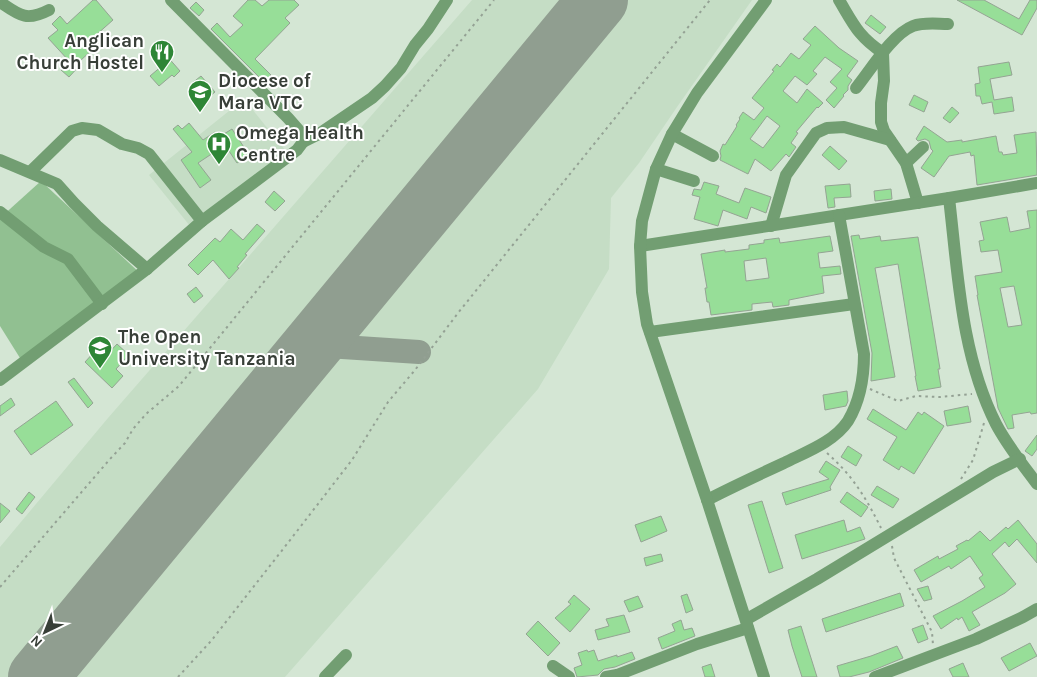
<svg xmlns="http://www.w3.org/2000/svg" width="1037" height="677" font-family="Karla,sans-serif">
  <style>
    .built { fill: #c5ddc5 }
    .green { fill: #91c091 }
    .lines { fill: none; stroke-linecap: round; stroke-linejoin: round }
    .taxiway { stroke: #909e90; stroke-width: 24 }
    .runway { stroke: #909e90; stroke-width: 60 }
    .building { fill: #97de98; stroke: #94a493; fill-rule: evenodd }
    .path { stroke: #94a194; stroke-width: 2; stroke-dasharray: 2.5 4; stroke-linecap: butt }
    .minor { stroke: #729e72; stroke-width: 12 }
    .labels { text-anchor: middle; dominant-baseline: central; stroke-width: 4; stroke-linejoin: round; paint-order: stroke }
    .poi-label { font-size: 19px; font-weight: bold; fill: #383f38; stroke: #fff; text-anchor: start }
  </style>
  <rect width="100%" height="100%" fill="#d4e6d4"/>
  <g class="built">
    <polygon points="472,0 752,0 677,107 639,163 611,198 609,269 538,389 285,677 0,677 0,547 108,418"/>
    <polygon points="244,99 289,155 194,231 149,175"/>
  </g>
  <polygon class="green" points="41,181 142,275 25,366 0,326 0,218"/>
  <g class="lines">
    <polyline class="taxiway" points="312,345 419,352"/>
    <polyline class="runway" points="38,677 598,0"/>
  </g>
  <g class="building">
    <polygon points="93,0 96,0 113,20 87,43 93,49 80,61 82,63 69,77 61,70 69,61 48,38 58,30 52,24 60,16 67,24"/>
    <polygon points="248,0 255,0 262,6 269,0 294,0 299,5 285,18 290,23 255,59 271,75 264,82 211,29 217,23 230,37 243,25 233,16"/>
    <polygon points="957,0 984,0 1019,19 1030,0 1037,0 1037,8 1022,35"/>
    <polygon points="196,2 204,10 199,16 190,8"/>
    <polygon points="871,15 886,27 880,34 865,23"/>
    <path d="M815,26L839,48L858,61L847,76L852,80L848,86V90L843,95L844,96L834,108L826,100L837,88L830,82L842,69L825,57L813,71L817,74L807,85L795,76L783,91L797,103L807,89L823,103L818,108L817,107L796,132L798,133L791,143L796,147L789,157L786,154L771,171L755,159L748,174L720,160L721,156L720,151L723,144L725,145L737,126L736,125L740,119L739,118L743,112L754,120L764,108L752,98L774,71L772,70L777,64L780,67L791,53L799,59L811,45L803,39ZM767,116L780,126L763,148L750,139Z"/>
    <polygon points="166,55 180,71 174,77 172,75 159,86 150,76 163,65 159,61"/>
    <polygon points="1009,62 1012,75 990,79 994,100 1012,97 1014,111 994,114 992,102 982,104 980,96 976,96 975,84 980,83 978,67"/>
    <polygon points="201,76 215,92 205,100 191,84"/>
    <polygon points="914,95 928,102 924,112 909,105"/>
    <polygon points="952,107 959,113 950,123 943,118"/>
    <polygon points="189,123 203,140 215,132 219,137 232,129 249,155 237,163 225,145 198,163 211,180 200,188 181,160 192,152 173,129 178,125 182,129"/>
    <polygon points="924,126 947,142 962,140 962,142 996,136 999,152 1002,152 1003,155 1017,153 1014,135 1036,132 1037,175 977,185 974,155 971,156 970,152 949,156 934,177 921,168 933,151 931,149 929,141 925,139 918,141 916,139"/>
    <polygon points="830,146 847,161 839,170 822,155"/>
    <polygon points="704,182 719,186 716,194 739,203 745,188 771,197 766,213 751,207 747,219 723,210 718,226 694,219 700,197 692,195 694,189 701,190"/>
    <polygon points="850,184 851,197 834,198 835,207 828,208 825,186"/>
    <polygon points="891,189 892,199 875,201 874,191"/>
    <polygon points="274,191 285,201 275,211 265,202"/>
    <path d="M1037,210V413L1031,414L1030,412L1012,415L1014,428L1008,429L998,408L977,295H978L975,276L1002,272L998,250L981,252L979,241L984,240L980,222L1007,217L1010,232L1030,228L1027,211ZM1014,286L1022,325L1008,327L1000,288Z"/>
    <polygon points="257,224 265,231 245,254 247,255 237,267 239,268 229,279 213,260 198,275 188,265 215,238 220,242 231,229 243,240"/>
    <polygon points="859,235 860,239 880,236 881,241 918,237 940,369 938,369 941,387 918,391 915,376 916,376 898,264 875,268 895,377 871,381 872,353 851,236"/>
    <path d="M830,236L833,251L818,253L820,268L840,266L841,274L822,276L824,293L789,300V305L773,307L772,302L752,304V310L711,315L709,302H707L705,288H707L701,254L725,250V252L749,249V245L764,243V240L779,238L780,243ZM766,258L769,278L746,281L744,261Z"/>
    <polygon points="196,287 203,296 194,303 187,294"/>
    <polygon points="117,344 129,355 116,369 123,376 112,388 85,362 95,351 103,359"/>
    <polygon points="74,378 93,403 88,408 68,382"/>
    <polygon points="847,391 848,401 846,406 825,410 823,395"/>
    <polygon points="11,398 15,405 0,416 0,406"/>
    <polygon points="56,401 73,425 31,455 14,431"/>
    <polygon points="968,406 971,422 947,426 944,411"/>
    <polygon points="873,409 906,430 918,412 922,415 924,412 944,426 914,474 901,466 899,470 883,460 897,437 867,419"/>
    <polygon points="1037,435 1037,449 1032,456 1025,451"/>
    <polygon points="848,446 862,455 856,466 841,457"/>
    <polygon points="826,461 840,470 830,487 831,490 786,505 782,493 829,479 819,472"/>
    <polygon points="877,486 899,499 893,508 871,495"/>
    <polygon points="29,492 35,497 22,514 16,509"/>
    <polygon points="847,492 868,507 861,517 840,502"/>
    <polygon points="762,501 783,568 769,573 748,505"/>
    <polygon points="0,503 10,511 0,523"/>
    <polygon points="661,516 667,531 641,542 635,525"/>
    <polygon points="844,520 847,532 860,527 865,539 802,559 795,535"/>
    <polygon points="1018,520 1037,544 1037,563 1017,539 1009,547 1005,542 992,554 1016,584 1005,593 972,612 980,625 969,631 962,617 958,620 957,618 941,629 933,616 962,601 985,587 979,578 983,575 970,556 951,569 949,566 921,582 914,570 938,556 939,559 958,549 956,546 967,540 968,541 980,531 990,541 1006,527 1008,529"/>
    <polygon points="661,554 663,561 646,566 644,558"/>
    <polygon points="928,586 932,599 924,601 917,589"/>
    <polygon points="900,593 904,606 826,632 822,619"/>
    <polygon points="687,594 693,610 686,613 681,596"/>
    <polygon points="574,595 590,609 570,632 555,618 571,604 568,602"/>
    <polygon points="638,596 643,607 629,612 624,601"/>
    <polygon points="624,615 630,632 598,640 595,630 609,626 606,619"/>
    <polygon points="681,620 684,630 692,628 695,636 662,649 658,638 675,631 672,624"/>
    <polygon points="538,621 560,643 548,656 526,634"/>
    <polygon points="923,625 928,639 918,643 912,629"/>
    <polygon points="801,626 805,639 817,677 802,677 792,646 788,630"/>
    <polygon points="1030,643 1037,656 1009,671 1001,658"/>
    <polygon points="897,646 903,658 869,672 849,677 840,677 837,666 871,656"/>
    <polygon points="587,650 588,652 594,650 598,661 617,655 617,657 632,652 635,659 615,667 604,669 598,675 577,677 574,668 582,665 578,653"/>
    <polygon points="963,663 969,677 953,677 949,669"/>
    <polygon points="711,664 715,677 705,677 702,667"/>
  </g>
  <g class="lines">
    <g class="path">
      <polyline points="870,389 898,401 916,396 940,397 972,394"/>
      <path d="M827,453C853,476 866,498 881,528"/>
      <polyline points="961,479 973,460 984,423"/>
      <polyline points="892,546 894,558 932,632 933,645"/>
      <polyline points="0,587 110,459 125,443 133,429 146,414 179,386 494,0"/>
      <polyline points="178,677 211,641 287,544 352,460 388,402 415,370 458,313 710,0"/>
    </g>
    <g class="minor">
      <path d="M839,0C854,25 858,36 883,53L884,81L881,103V122L884,131L906,163L918,203"/>
      <path d="M0,2C19,15 26,22 49,10"/>
      <path d="M856,88C870,71 892,34 913,26C924,22 937,24 948,24"/>
      <polyline points="672,134 713,156"/>
      <polyline points="303,142 319,134 372,98 385,86 401,68 415,45 428,29 447,0"/>
      <polyline points="0,160 57,184 74,203 97,226 147,269"/>
      <polyline points="906,163 923,147"/>
      <polyline points="656,169 694,181"/>
      <polyline points="30,172 72,131 82,128 98,130 122,144 138,148 149,154 202,221"/>
      <path d="M949,198C958,274 961,355 996,424C1007,445 1023,465 1037,484"/>
      <polyline points="0,212 44,247 68,259 102,304"/>
      <polyline points="771,226 786,175 816,133 827,128 844,127 890,140"/>
      <polyline points="640,246 949,198 1037,183"/>
      <polyline points="650,332 854,304"/>
      <polyline points="0,380 147,269 202,221 297,150 303,142 302,134 288,118 171,0"/>
      <path d="M707,500C732,487 758,475 784,463C806,452 834,442 848,421C860,401 864,378 864,354L839,215"/>
      <polyline points="747,619 817,579 993,472 1020,459"/>
      <polyline points="553,666 569,677"/>
      <polyline points="325,677 346,655"/>
      <polyline points="606,677 617,675 697,644 748,628"/>
      <polyline points="764,677 707,500 647,324 642,292 640,246 642,221 656,169 672,134 697,93 766,0"/>
      <polyline points="875,677 976,639 1023,617 1037,609"/>
    </g>
  </g>
  <defs>
    <symbol id="restaurant-pin" viewBox="-11 -11 22 30"><path d="M0 17L-7.5 6A9.5 9.5 0 1 1 7.5 6Z" fill="#2e8636" stroke="#fff"/><path d="M-5-6h1v4h1v-4h1v4h1v-4h1v5L-1.5 .5V6h-2V.5L-5-1ZM5-6V6H3V1.5H1.5Q1.5-4 5-6Z" fill="#fff"/></symbol>
    <symbol id="school-pin" viewBox="-11 -11 22 30"><path d="M0 17L-7.5 6A9.5 9.5 0 1 1 7.5 6Z" fill="#2e8636" stroke="#fff"/><path d="M0-5L7-2L0 1L-7-2ZM-4 1L0 2.5L4 1V4Q0 6-4 4Z" fill="#fff"/></symbol>
    <symbol id="hospital-pin" viewBox="-11 -11 22 30"><path d="M0 17L-7.5 6A9.5 9.5 0 1 1 7.5 6Z" fill="#2e8636" stroke="#fff"/><path d="M-5-5h3v3.5h4V-5h3V5h-3V1.5h-4V5h-3Z" fill="#fff"/></symbol>
  </defs>
  <g fill-rule="evenodd">
    <use href="#restaurant-pin" x="148" y="38" width="28" height="38"/>
    <use href="#school-pin" x="186" y="78" width="28" height="38"/>
    <use href="#hospital-pin" x="205" y="130" width="28" height="38"/>
    <use href="#school-pin" x="86" y="334" width="28" height="38"/>
  </g>
  <g class="labels">
    <g class="poi-label">
      <text x="144" y="41" text-anchor="end">Anglican<tspan x="144" dy="22">Church Hostel</tspan></text>
      <text x="218" y="81">Diocese of<tspan x="218" dy="22">Mara VTC</tspan></text>
      <text x="236" y="133">Omega Health<tspan x="236" dy="22">Centre</tspan></text>
      <text x="118" y="337">The Open<tspan x="118" dy="22">University Tanzania</tspan></text>
    </g>
  </g>
  <g transform="translate(45 632) rotate(223)" stroke="#ffffff" stroke-width="4" paint-order="stroke">
  <path d="M0-4L9 19L0 12L-9 19Z" fill="#383f38"/>
  <text y="-8" font-size="14" font-weight="bold" text-anchor="middle" fill="#383f38">N</text>
  </g>
</svg>
